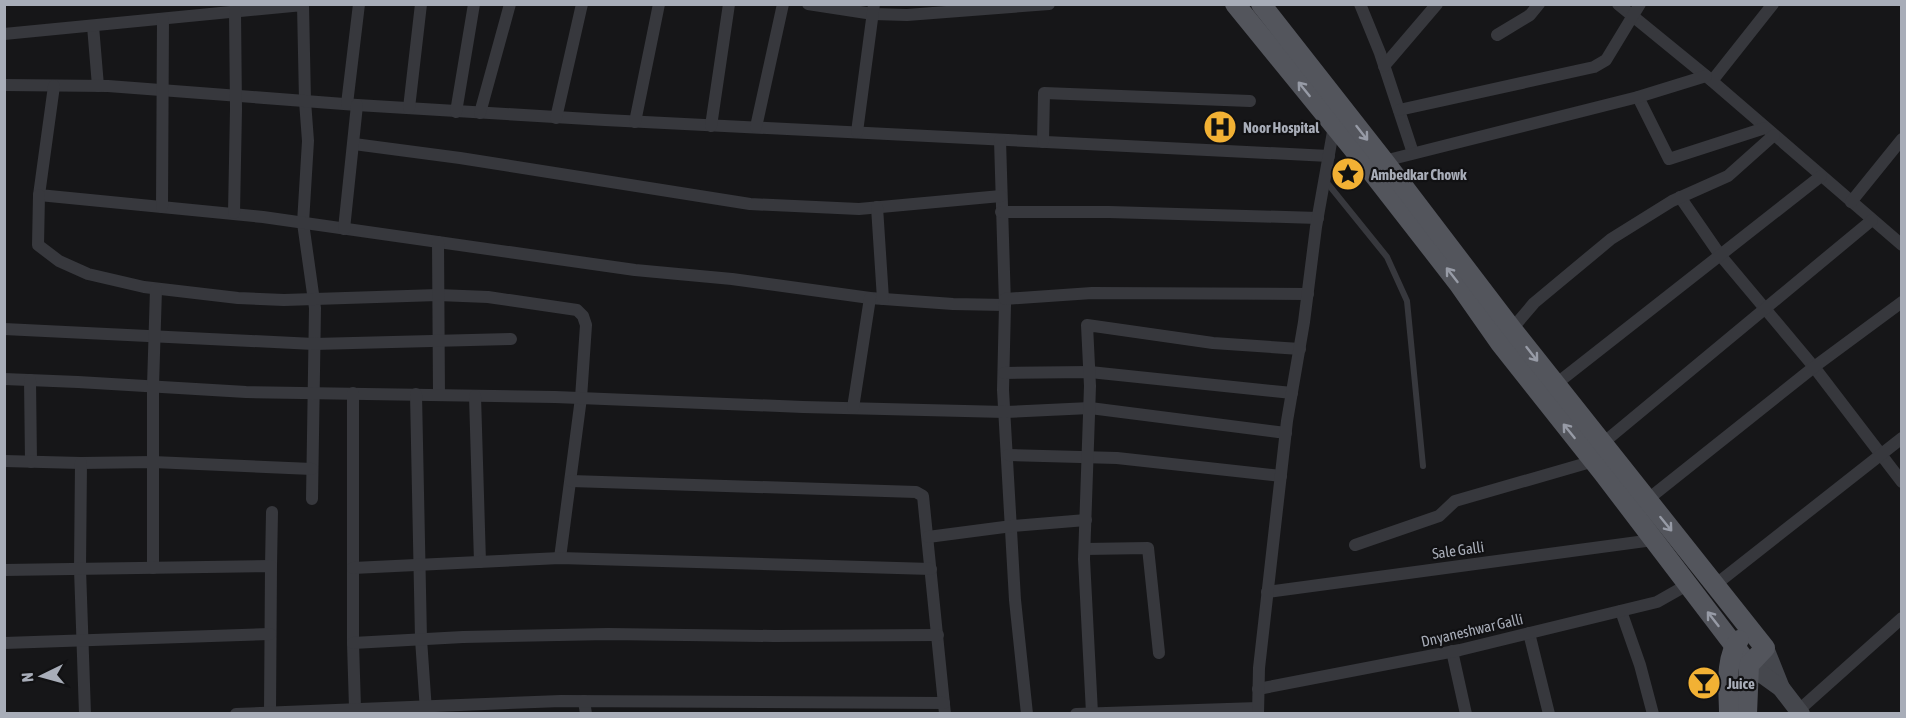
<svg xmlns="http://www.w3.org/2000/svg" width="1906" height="718" font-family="'Asap Condensed',sans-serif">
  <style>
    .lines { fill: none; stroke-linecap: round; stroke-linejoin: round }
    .lane { stroke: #37383d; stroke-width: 6 }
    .street { stroke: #37383d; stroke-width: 12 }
    .secondary { stroke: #45474d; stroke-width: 18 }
    .primary { stroke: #53555c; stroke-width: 20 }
    .oneway { stroke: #979ba6 }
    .labels { text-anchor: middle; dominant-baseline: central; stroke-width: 4.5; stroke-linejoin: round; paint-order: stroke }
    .poi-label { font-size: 15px; font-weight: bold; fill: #a8adb8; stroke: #111113; text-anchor: start }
    .street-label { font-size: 15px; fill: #a8adb8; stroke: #111113 }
  </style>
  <rect width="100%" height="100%" fill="#161618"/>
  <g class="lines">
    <polyline class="lane" points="1324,179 1387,257 1407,301 1423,466"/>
    <g class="street">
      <polyline points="808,4 873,14 907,15 1049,4"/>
      <polyline points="1360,4 1380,53 1413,153"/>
      <polyline points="1618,4 1711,80"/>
      <polyline points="1773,4 1712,81 1902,245"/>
      <polyline points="93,26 98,86"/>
      <polyline points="4,34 303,5 305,101 308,141 303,223 315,308 312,499"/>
      <polyline points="1497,35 1530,15 1539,4"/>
      <polyline points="1384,66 1437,4"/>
      <polyline points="4,85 108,86 357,105 605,120 1329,156"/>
      <polyline points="54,86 39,195 263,217 635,270 732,279 870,298 953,304 1005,305"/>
      <polyline points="1638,97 1669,159 1765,128"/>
      <polyline points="347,104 359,4"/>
      <polyline points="409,108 421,4"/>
      <polyline points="1399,110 1594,67 1606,60 1640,4"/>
      <polyline points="456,112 474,4"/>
      <polyline points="480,113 510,4"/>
      <polyline points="556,118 582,4"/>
      <polyline points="635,122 659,4"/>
      <polyline points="711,126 729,4"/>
      <polyline points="756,127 783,4"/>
      <polyline points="857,132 874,4"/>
      <polyline points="1000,140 1005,305 1003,390 1015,600 1027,714"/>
      <polyline points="1043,142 1044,93 1250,101"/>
      <polyline points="354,144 460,158 750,204 859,209 1001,196"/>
      <polyline points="1384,161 1638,97 1706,76"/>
      <polyline points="39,195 38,245 59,261 88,274 144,287 238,298 284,300 438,295 488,297 577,310 583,316 586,325 581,398 560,558"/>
      <polyline points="1680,197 1720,255 1814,367 1902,482"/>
      <polyline points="1851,202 1902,139"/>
      <polyline points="162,207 163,19"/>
      <polyline points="877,207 883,299"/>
      <polyline points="1001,212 1109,212 1318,218"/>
      <polyline points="234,213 236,109 235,12"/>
      <polyline points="344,229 357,105"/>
      <polyline points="438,242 439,395"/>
      <polyline points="1005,299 1092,293 1308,294"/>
      <polyline points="4,329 314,344 511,339"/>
      <polyline points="1512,329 1534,303 1611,239 1672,201 1728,176 1774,135"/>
      <polyline points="1004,373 1090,372 1292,393"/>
      <polyline points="4,379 78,382 246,392 555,397 803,407 1005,412 1090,408 1286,433"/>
      <polyline points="30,380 31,462"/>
      <polyline points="1556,384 1821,176"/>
      <polyline points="353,393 353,643 355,708"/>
      <polyline points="416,394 421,639 426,711"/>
      <polyline points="475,396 480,562"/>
      <polyline points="853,408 870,298"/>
      <polyline points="1603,443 1872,220"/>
      <polyline points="1008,455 1117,458 1281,476"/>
      <polyline points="4,461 81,463 153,462 312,469"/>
      <polyline points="81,463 80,569 85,714"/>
      <polyline points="571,481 916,492 923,496 945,714"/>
      <polyline points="1647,500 1814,367 1902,302"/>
      <polyline points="928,537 1012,526 1086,520"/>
      <polyline points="1355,545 1439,516 1455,501 1594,461"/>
      <polyline points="1085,549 1148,548 1159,653"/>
      <polyline points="271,566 272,512"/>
      <polyline points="153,568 153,386 156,289"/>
      <polyline points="353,568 560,558 931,569"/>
      <polyline points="4,570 271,566 270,712"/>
      <polyline points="1715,585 1902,438"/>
      <polyline points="1267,592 1653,540"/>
      <polyline points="1621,611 1640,665 1653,714"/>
      <polyline points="1529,633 1549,714"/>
      <polyline points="4,643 270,634"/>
      <polyline points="353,643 463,637 608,634 774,636 938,635"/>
      <polyline points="1452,651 1466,714"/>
      <polyline points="1258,689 1460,650 1657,602 1687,585"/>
      <polyline points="584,701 586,714"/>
      <polyline points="1799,710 1902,618"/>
      <polyline points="1092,713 1084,559 1090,386 1087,325 1213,343 1300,349"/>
      <polyline points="236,714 561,701 944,703"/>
      <polyline points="1076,714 1258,708"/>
      <polyline points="1258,714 1259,668 1287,421 1304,322 1316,227 1334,126"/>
    </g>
    <g class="secondary">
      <polyline points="1765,648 1781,688"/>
      <polyline points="1749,665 1781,688 1801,714"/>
    </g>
    <g class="primary">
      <polyline points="1235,4 1367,166 1458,283 1500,343 1603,473 1749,665"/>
      <polyline points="1261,4 1384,161 1512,329 1765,648 1749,665 1747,714"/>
      <path d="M1729,714C1729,691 1724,659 1739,640"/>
    </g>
  </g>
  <defs><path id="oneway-shaft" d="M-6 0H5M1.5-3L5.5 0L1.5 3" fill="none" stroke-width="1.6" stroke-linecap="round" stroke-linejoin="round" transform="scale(1.5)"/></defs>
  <g class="oneway">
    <use href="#oneway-shaft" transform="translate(1304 89) rotate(-129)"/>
    <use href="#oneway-shaft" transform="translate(1362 133) rotate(52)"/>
    <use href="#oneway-shaft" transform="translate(1452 275) rotate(-128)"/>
    <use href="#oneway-shaft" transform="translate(1532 354) rotate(52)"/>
    <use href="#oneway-shaft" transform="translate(1569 431) rotate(-129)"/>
    <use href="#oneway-shaft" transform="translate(1666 524) rotate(51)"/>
    <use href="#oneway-shaft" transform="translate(1713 619) rotate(-128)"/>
  </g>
  <defs>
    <symbol id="hospital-disc" viewBox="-11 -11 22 22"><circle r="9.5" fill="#f2b134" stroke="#111113"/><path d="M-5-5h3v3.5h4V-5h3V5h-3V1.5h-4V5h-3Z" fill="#111"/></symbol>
    <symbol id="sight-disc" viewBox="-11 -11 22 22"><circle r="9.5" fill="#f2b134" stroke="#111113"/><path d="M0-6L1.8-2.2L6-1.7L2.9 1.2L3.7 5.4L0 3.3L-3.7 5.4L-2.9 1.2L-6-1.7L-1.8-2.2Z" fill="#111"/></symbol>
    <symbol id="bar-disc" viewBox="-11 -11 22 22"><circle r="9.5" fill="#f2b134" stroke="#111113"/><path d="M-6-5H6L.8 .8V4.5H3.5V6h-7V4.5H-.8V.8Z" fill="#111"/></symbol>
  </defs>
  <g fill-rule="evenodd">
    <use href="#hospital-disc" x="1201" y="108" width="38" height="38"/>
    <use href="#sight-disc" x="1329" y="155" width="38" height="38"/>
    <use href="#bar-disc" x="1685" y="664" width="38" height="38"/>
  </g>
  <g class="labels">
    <g class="poi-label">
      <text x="1243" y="127">Noor Hospital</text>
      <text x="1371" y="174">Ambedkar Chowk</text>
      <text x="1727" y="683">Juice</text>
    </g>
    <g class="street-label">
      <text transform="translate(1458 550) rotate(-8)">Sale Galli</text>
      <text transform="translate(1472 630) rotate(-13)">Dnyaneshwar Galli</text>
    </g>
  </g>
  <rect width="1906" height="718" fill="none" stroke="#a8adb8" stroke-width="12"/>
  <g transform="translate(42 676) rotate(265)" stroke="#111113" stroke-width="4.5" paint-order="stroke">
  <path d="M0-4.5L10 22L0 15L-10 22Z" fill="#a8adb8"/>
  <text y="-9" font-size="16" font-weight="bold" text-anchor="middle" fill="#a8adb8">N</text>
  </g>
</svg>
